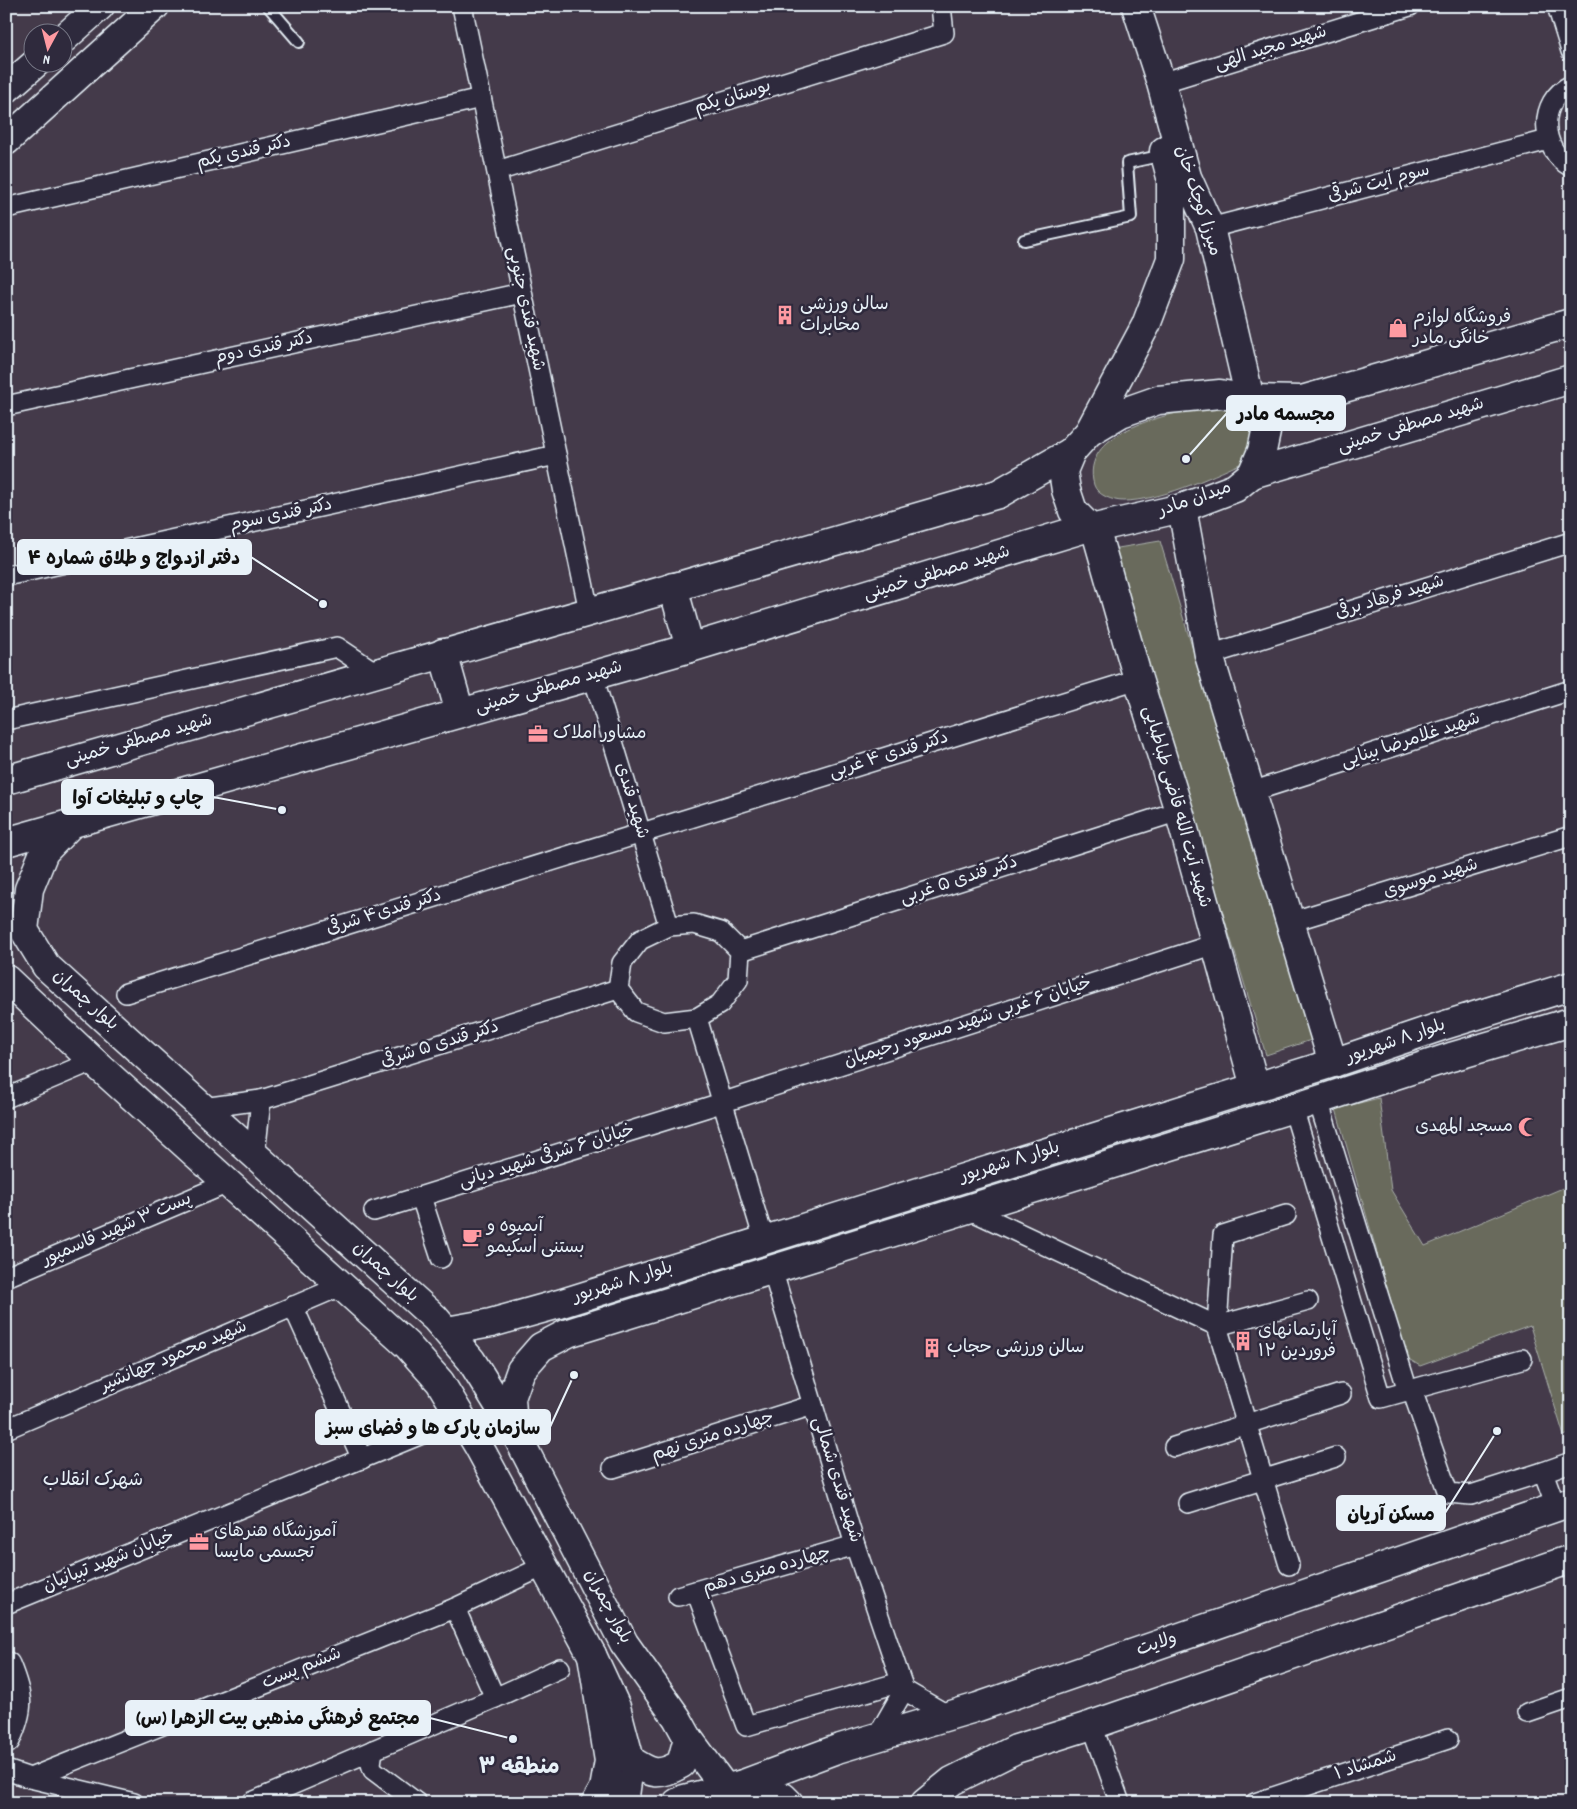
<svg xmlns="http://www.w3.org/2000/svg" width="1577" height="1809" font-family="Dekko,'Playpen Sans Arabic',sans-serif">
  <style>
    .green { fill: #696a5b; stroke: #a8aeaa }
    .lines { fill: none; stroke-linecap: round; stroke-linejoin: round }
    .lane-casing { stroke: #e8f1f8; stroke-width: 14 }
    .street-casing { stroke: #e8f1f8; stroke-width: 22 }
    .secondary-casing { stroke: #e8f1f8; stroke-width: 31 }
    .primary-casing { stroke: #e8f1f8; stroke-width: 31 }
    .lane { stroke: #2f2a3d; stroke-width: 10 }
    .street { stroke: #2f2a3d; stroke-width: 19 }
    .secondary { stroke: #2f2a3d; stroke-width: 28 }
    .primary { stroke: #2f2a3d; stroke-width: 28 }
    .labels { text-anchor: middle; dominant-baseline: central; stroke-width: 5; stroke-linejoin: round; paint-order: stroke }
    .street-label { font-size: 18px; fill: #e8f1f8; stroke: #2f2a3d }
    .poi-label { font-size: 18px; fill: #e8f1f8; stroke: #2f2a3d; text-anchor: start }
    .neighbourhood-label { font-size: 19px; fill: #e8f1f8; stroke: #2f2a3d }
    .district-label { font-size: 22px; font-weight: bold; fill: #e8f1f8; stroke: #2f2a3d }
    .leader { fill: none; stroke: #e8f1f8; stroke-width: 2 }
    .callout-dot { fill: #e8f1f8; stroke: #2f2a3d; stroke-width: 2 }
    .callout { fill: #e8f1f8; stroke: #e8f1f8; stroke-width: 2 }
    .callout-label { font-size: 19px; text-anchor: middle; font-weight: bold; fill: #111 }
  </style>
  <rect width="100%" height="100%" fill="#443a4a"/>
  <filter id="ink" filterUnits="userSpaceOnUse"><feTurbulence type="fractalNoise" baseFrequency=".02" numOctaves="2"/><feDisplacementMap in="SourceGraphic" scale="10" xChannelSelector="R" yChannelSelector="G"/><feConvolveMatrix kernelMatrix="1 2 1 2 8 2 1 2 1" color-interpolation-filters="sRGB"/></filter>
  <g filter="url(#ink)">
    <g class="green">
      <path d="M1201,408C1215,409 1237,408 1248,419C1252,423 1253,432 1255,437L1242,463C1209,478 1159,501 1123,501C1113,501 1097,495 1094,485C1079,432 1164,415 1201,408Z"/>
      <polygon points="1160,541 1311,1040 1266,1055 1112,549"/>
      <polygon points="1379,1098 1391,1190 1425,1246 1570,1185 1571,1433 1564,1436 1530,1326 1420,1366 1407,1358 1336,1109"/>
    </g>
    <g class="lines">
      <defs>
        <g id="lane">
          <polyline points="268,6 299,42"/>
          <polyline points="1024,240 1131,217 1127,163 1164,155"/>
        </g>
        <g id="street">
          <polyline points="462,6 589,611"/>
          <polyline points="1557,6 1571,51"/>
          <polyline points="1161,83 1410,6"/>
          <path d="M1571,85C1537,101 1540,150 1571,167"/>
          <polyline points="497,171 944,33 941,6"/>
          <polyline points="6,208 481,98"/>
          <polyline points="1210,228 1548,140"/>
          <polyline points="6,406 522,293"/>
          <polyline points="6,576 556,455"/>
          <polyline points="1209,655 1571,542"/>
          <polyline points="593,676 669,926"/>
          <polyline points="6,720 337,647 376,673"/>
          <polyline points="1251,792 1571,690"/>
          <polyline points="1290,922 1571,836"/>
          <polygon points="694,924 721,932 740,951 738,980 720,1004 697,1018 664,1022 636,1012 618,989 622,963 640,940 669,926"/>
          <polyline points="740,951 1179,811"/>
          <polyline points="126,993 1138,679"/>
          <polyline points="697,1018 764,1240"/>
          <polyline points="6,1098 93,1061"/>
          <polyline points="261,1100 618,989"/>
          <polyline points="1318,1100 1408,1391"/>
          <polyline points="203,1108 261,1100 255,1155"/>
          <polyline points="1293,1108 1381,1398 1522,1359"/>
          <polyline points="421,1197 441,1258"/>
          <polyline points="968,1209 1217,1326 1308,1301"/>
          <polyline points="374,1211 721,1103 1215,944"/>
          <polyline points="1286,1215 1223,1235 1217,1326 1289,1565"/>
          <polyline points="772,1269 855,1545 904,1690"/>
          <polyline points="6,1277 228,1183"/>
          <polyline points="293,1306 362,1459"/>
          <polyline points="1412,1390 1448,1493 1471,1495 1543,1472 1556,1507"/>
          <polyline points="6,1429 341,1286"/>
          <polyline points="1174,1447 1341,1394"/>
          <polyline points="613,1468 813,1405"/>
          <polyline points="1543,1472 1571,1462"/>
          <polyline points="1188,1503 1336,1457"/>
          <polyline points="696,1591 746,1726 901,1682"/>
          <polyline points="678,1596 855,1545"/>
          <polyline points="6,1604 461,1418"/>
          <polyline points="455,1608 495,1698"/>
          <polyline points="1527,1713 1571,1698"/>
          <polyline points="1092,1725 1120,1803"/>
          <polyline points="877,1737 904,1690 949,1716"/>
          <polyline points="373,1750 371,1764 373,1770 417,1803"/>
          <polyline points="6,1770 30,1778 134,1803"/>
          <polyline points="30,1778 455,1608 544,1566"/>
          <polyline points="252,1802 495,1698 560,1668"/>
          <polyline points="1255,1803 1448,1739"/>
        </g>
        <g id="secondary">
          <polyline points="1136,6 1161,83 1187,177 1210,228 1250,399 1302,400 1571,323"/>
          <polyline points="62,40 100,6"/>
          <polyline points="6,89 37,62"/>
          <polyline points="6,141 155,6"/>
          <polygon points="1220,394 1250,399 1262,414 1266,432 1262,451 1252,474 1235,488 1182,508 1095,528 1089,527 1073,511 1066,490 1063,471 1071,452 1089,432 1121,413 1158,400"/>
          <polyline points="1089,432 1146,325 1171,259 1171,177 1164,151"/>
          <polyline points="1252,474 1571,379"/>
          <polyline points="1182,508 1209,655 1333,1063"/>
          <polyline points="1095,528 1138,679 1179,811 1255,1087"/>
          <polyline points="673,587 690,648"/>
          <polyline points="443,653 460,713"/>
          <polyline points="6,780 998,494 1071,452"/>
          <polyline points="72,823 44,852 29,889 24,930 46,966 435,1318 471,1360 513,1428 624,1643 677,1718 688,1738 725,1788"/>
          <polyline points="6,842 690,648 1089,527"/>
          <polyline points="6,979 93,1061 407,1345 440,1382 479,1447 592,1655 616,1707 630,1760 624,1803"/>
          <polyline points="447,1331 491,1323 559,1304 1333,1063 1442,1026 1571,986"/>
          <polyline points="513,1428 511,1398 521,1370 541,1347 568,1333 1306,1104 1451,1057 1571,1022"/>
          <path d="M6,1666C19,1698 20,1708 6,1739"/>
          <path d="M630,1760C652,1774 658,1777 681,1764L688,1738"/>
        </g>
        <g id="primary">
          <polyline points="592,1655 609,1761 604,1789 596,1803"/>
          <polyline points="743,1784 837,1749 978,1707 1571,1502"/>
          <polyline points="677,1803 684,1799 743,1784 783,1797 789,1803"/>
          <polyline points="925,1803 952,1781 1016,1749 1092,1725 1571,1559"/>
        </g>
      </defs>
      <use href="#lane" class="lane-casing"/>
      <use href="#street" class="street-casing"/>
      <use href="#secondary" class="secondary-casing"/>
      <use href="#primary" class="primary-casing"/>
      <use href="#lane" class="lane"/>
      <use href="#street" class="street"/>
      <use href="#secondary" class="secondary"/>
      <use href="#primary" class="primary"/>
    </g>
  </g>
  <defs>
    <symbol id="building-bare" viewBox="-9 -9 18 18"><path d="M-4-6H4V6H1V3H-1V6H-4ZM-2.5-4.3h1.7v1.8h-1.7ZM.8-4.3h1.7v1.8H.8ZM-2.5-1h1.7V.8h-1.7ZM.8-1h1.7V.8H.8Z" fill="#ff9aa2" stroke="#2f2a3d" stroke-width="2.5" paint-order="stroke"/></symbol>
    <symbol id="shop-bare" viewBox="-9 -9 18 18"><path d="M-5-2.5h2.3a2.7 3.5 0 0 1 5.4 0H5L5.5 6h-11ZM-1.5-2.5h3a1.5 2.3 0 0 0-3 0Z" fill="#ff9aa2" stroke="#2f2a3d" stroke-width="2.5" paint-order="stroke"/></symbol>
    <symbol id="office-bare" viewBox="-9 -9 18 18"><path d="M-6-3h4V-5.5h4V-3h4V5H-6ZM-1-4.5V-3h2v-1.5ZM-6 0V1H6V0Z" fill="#ff9aa2" stroke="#2f2a3d" stroke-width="2.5" paint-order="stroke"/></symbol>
    <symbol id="mosque-bare" viewBox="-9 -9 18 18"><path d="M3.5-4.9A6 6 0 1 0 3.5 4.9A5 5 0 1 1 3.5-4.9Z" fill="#ff9aa2" stroke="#2f2a3d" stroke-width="2.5" paint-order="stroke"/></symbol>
    <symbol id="cafe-bare" viewBox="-9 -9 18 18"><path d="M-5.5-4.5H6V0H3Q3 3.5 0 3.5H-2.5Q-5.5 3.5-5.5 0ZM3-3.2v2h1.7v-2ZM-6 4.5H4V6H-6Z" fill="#ff9aa2" stroke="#2f2a3d" stroke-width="2.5" paint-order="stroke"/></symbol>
  </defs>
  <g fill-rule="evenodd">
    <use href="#building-bare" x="771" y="301" width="28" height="28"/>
    <use href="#shop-bare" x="1384" y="314" width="28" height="28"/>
    <use href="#office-bare" x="524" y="720" width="28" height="28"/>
    <use href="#mosque-bare" x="1514" y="1113" width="28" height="28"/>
    <use href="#cafe-bare" x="458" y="1223" width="28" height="28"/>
    <use href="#building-bare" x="1229" y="1327" width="28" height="28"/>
    <use href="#building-bare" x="918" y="1334" width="28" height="28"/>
    <use href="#office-bare" x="185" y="1528" width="28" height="28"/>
  </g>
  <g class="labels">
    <g class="street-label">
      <text transform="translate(1271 49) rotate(-17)">شهید مجید الهی</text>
      <text transform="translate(733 98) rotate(-17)">بوستان یکم</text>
      <text transform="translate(244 153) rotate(-13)">دکتر قندی یکم</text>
      <text transform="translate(1379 184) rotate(-15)">سوم آیت شرقی</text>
      <text transform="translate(1197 201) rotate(72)">میرزا کوچک خان</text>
      <text transform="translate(525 309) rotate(78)">شهید قندی جنوبی</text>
      <text transform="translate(264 349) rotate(-12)">دکتر قندی دوم</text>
      <text transform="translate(1411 426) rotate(-17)">شهید مصطفی خمینی</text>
      <text transform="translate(1195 500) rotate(-19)">میدان مادر</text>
      <text transform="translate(281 516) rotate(-12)">دکتر قندی سوم</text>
      <text transform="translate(937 574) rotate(-17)">شهید مصطفی خمینی</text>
      <text transform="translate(1390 598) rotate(-17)">شهید فرهاد برقی</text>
      <text transform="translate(549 688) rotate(-16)">شهید مصطفی خمینی</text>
      <text transform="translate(139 741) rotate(-16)">شهید مصطفی خمینی</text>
      <text transform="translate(1411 741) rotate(-18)">شهید غلامرضا بینایی</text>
      <text transform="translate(889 756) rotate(-17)">دکتر قندی ۴ غربی</text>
      <text transform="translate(631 801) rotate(73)">شهید قندی</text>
      <text transform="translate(1176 807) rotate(74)">شهید آیت الله قاضی طباطبایی</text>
      <text transform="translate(1431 879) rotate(-17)">شهید موسوی</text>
      <text transform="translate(959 881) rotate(-18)">دکتر قندی ۵ غربی</text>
      <text transform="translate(384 913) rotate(-17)">دکتر قندی۴ شرقی</text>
      <text transform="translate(85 1001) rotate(42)">بلوار چمران</text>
      <text transform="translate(968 1023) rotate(-18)">خیابان ۶ غربی شهید مسعود رحیمیان</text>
      <text transform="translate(1396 1042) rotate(-19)">بلوار ۸ شهریور</text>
      <text transform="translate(440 1045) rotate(-17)">دکتر قندی ۵ شرقی</text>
      <text transform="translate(547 1157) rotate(-17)">خیابان ۶ شرقی شهید دیانی</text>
      <text transform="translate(1010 1163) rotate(-17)">بلوار ۸ شهریور</text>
      <text transform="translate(117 1230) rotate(-23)">پست ۳ شهید قاسمپور</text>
      <text transform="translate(385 1273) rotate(42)">بلوار چمران</text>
      <text transform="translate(623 1283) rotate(-17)">بلوار ۸ شهریور</text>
      <text transform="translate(174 1357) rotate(-23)">شهید محمود جهانشیر</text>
      <text transform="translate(713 1437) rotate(-18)">چهارده متری نهم</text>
      <text transform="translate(836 1480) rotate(73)">شهید قندی شمالی</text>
      <text transform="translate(109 1562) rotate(-22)">خیابان شهید تبیانیان</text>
      <text transform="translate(767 1571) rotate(-16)">چهارده متری دهم</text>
      <text transform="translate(607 1607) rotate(62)">بلوار چمران</text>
      <text transform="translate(1157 1645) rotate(-19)">ولایت</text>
      <text transform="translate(302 1669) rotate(-22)">ششم پست</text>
      <text transform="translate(1366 1766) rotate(-18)">شمشاد ۱</text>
    </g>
    <g class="poi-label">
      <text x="800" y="305">سالن ورزشی<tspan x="800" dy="21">مخابرات</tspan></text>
      <text x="1413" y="318">فروشگاه لوازم<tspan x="1413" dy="21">خانگی مادر</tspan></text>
      <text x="553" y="734">مشاور املاک</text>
      <text x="1513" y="1127" text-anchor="end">مسجد المهدی</text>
      <text x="487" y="1227">آبمیوه و<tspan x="487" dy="21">بستنی اسکیمو</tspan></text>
      <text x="1258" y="1331">آپارتمانهای<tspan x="1258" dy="21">۱۲ فروردین</tspan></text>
      <text x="947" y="1348">سالن ورزشی حجاب</text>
      <text x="214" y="1532">آموزشگاه هنرهای<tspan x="214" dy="21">تجسمی مایسا</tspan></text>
    </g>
    <g class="neighbourhood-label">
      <text x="93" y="1481">شهرک انقلاب</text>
    </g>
    <g class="district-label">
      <text x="519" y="1768">منطقه ۳</text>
    </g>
  </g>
  <path class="leader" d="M1186 459L1227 413M323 604L251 557M282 810L213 797M574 1375L550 1427M1497 1431L1445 1513M513 1739L430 1718"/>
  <g class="callout-dot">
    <circle cx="1186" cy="459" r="5"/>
    <circle cx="323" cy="604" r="5"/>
    <circle cx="282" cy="810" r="5"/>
    <circle cx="574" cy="1375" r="5"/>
    <circle cx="1497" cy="1431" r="5"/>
    <circle cx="513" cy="1739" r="5"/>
  </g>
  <g class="callout">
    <rect x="1227" y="396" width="118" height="34" rx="5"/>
    <rect x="18" y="540" width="233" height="34" rx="5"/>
    <rect x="62" y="780" width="151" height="34" rx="5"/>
    <rect x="316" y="1410" width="234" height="34" rx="5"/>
    <rect x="1337" y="1496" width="108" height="34" rx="5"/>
    <rect x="126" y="1701" width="304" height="34" rx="5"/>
  </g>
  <g class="callout-label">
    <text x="1286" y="420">مجسمه مادر</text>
    <text x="134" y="564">دفتر ازدواج و طلاق شماره ۴</text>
    <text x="138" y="804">چاپ و تبلیغات آوا</text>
    <text x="433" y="1434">سازمان پارک ها و فضای سبز</text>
    <text x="1391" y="1520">مسکن آریان</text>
    <text x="278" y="1724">مجتمع فرهنگی مذهبی بیت الزهرا (س)</text>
  </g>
  <rect width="1577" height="1809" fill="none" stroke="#2f2a3d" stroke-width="25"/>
  <rect x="12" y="12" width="1552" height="1784" fill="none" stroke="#e8f1f8" stroke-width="2" filter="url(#ink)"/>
  <g transform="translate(48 48) rotate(187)"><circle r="24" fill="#2f2a3d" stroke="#797a88"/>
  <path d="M0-4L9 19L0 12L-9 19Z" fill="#ff9aa2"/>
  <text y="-8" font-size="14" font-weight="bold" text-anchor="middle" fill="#e8f1f8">N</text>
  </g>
</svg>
